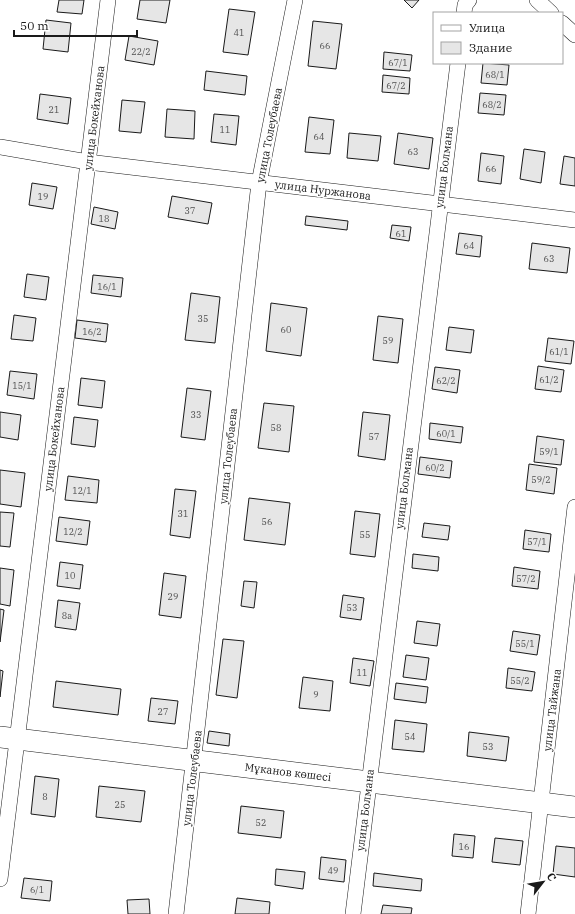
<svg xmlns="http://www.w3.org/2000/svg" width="575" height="914" font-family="'IBM Plex Serif',serif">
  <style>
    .building { fill: #e6e6e6; stroke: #1a1a1a }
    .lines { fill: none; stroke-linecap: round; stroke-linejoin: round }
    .street-casing { stroke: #1a1a1a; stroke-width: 16 }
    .secondary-casing { stroke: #1a1a1a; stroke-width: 22 }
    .street { stroke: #fff; stroke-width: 15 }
    .secondary { stroke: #fff; stroke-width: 21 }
    .labels { text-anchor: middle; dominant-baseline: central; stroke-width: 3; stroke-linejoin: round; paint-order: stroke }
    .number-label { font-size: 9px; fill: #4d4d4d }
    .street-label { font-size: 11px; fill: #1a1a1a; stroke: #fff }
  </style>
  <rect width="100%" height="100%" fill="#fff"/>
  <g class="building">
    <polygon points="59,0 84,0 82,14 57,12"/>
    <polygon points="140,0 170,0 166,23 137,19"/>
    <polygon points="404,0 419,0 412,8"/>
    <polygon points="229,9 255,12 248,55 223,52"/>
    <polygon points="46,20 71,23 68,52 43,49"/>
    <polygon points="313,21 342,24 336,69 308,66"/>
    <polygon points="129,36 158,41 154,65 125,60"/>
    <polygon points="384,52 412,55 410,71 383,69"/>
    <polygon points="483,63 509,65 507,85 481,83"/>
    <polygon points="206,71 247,76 245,95 204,90"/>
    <polygon points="383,75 410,78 409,94 382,92"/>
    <polygon points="480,93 506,95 504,115 478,113"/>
    <polygon points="40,94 71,98 68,124 37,119"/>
    <polygon points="122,100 145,102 141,133 119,131"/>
    <polygon points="167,109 195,111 194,139 165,137"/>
    <polygon points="214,114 239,116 236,145 211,142"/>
    <polygon points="309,117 334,120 330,154 305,152"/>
    <polygon points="349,133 381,136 378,161 347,158"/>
    <polygon points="398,133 433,138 429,169 394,164"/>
    <polygon points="524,149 545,152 541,183 520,179"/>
    <polygon points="481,153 504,156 501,184 478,181"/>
    <polygon points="564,156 575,158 575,186 560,184"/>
    <polygon points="32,183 57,187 53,209 29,205"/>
    <polygon points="172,196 212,203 208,224 168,217"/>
    <polygon points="94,207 118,212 115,229 91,224"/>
    <polygon points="306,216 348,221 347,230 305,225"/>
    <polygon points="392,225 411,227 409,241 390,238"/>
    <polygon points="459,233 482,236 480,257 456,254"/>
    <polygon points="532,243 570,248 567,273 529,269"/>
    <polygon points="27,274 49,277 46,300 24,297"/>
    <polygon points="93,275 123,278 121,297 91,293"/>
    <polygon points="191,293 220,297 215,343 185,340"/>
    <polygon points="271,303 307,308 301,356 266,351"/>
    <polygon points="14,315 36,318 33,341 11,339"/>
    <polygon points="378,316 403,319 398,363 373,360"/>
    <polygon points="77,320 108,324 106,342 75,338"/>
    <polygon points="449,327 474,330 471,353 446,350"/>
    <polygon points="548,338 574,341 571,364 545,361"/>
    <polygon points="538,366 564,370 561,392 535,389"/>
    <polygon points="435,367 460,370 457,393 432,389"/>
    <polygon points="10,371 37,374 34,399 7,395"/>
    <polygon points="81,378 105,381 102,408 78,405"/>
    <polygon points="187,388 211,391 205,440 181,437"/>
    <polygon points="264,403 294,406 289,452 258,448"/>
    <polygon points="0,412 21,415 18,440 0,437"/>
    <polygon points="363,412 390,415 385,460 358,456"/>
    <polygon points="74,417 98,420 95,447 71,444"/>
    <polygon points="430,423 463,427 461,443 429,439"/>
    <polygon points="537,436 564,440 561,465 534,462"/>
    <polygon points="420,457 452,461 450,478 418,474"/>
    <polygon points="529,464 557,468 554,494 526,490"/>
    <polygon points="0,470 25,473 21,507 0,504"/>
    <polygon points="68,476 99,480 97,503 65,500"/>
    <polygon points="175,489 196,491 190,538 170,535"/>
    <polygon points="249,498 290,503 285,545 244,540"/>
    <polygon points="355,511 380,514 375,557 350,554"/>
    <polygon points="0,512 14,513 10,547 0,546"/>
    <polygon points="59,517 90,521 87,545 56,541"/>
    <polygon points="424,523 450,526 448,540 422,537"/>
    <polygon points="525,530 551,534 549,552 523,549"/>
    <polygon points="413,554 439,557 438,571 412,568"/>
    <polygon points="60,562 83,565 80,589 57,586"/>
    <polygon points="514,567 540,571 538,589 512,586"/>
    <polygon points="0,568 14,570 10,606 0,604"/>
    <polygon points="164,573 186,576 181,618 159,615"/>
    <polygon points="244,581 257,582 254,608 241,606"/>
    <polygon points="343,595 364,598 361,620 340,617"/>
    <polygon points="58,600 80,603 76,630 55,627"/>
    <polygon points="0,609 4,610 0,642"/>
    <polygon points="417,621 440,624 437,646 414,643"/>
    <polygon points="513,631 540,635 537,655 510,651"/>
    <polygon points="223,639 244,641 237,698 216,695"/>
    <polygon points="406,655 429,658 426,680 403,677"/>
    <polygon points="353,658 374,661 370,686 350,683"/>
    <polygon points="508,668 535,672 532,691 506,688"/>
    <polygon points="0,670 3,671 0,697"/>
    <polygon points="303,677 333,681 330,711 299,708"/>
    <polygon points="56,681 121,689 118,715 53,707"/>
    <polygon points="396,683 428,687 426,703 394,699"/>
    <polygon points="151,698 178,701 175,724 148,721"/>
    <polygon points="395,720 427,724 424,752 392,749"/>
    <polygon points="209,731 230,734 229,746 207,743"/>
    <polygon points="469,732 509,737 506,761 467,756"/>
    <polygon points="35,776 59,779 55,817 31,814"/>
    <polygon points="99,786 145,791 141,822 96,817"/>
    <polygon points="241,806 284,811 281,838 238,833"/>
    <polygon points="454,834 475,836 473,858 452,856"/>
    <polygon points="495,838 523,841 520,865 492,862"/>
    <polygon points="556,846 575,848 575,877 553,874"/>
    <polygon points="321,857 346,860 344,882 319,879"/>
    <polygon points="276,869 305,872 303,889 275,885"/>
    <polygon points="374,873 422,879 421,891 373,886"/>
    <polygon points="24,878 52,881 50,901 21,898"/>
    <polygon points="237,898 270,902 269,914 235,914"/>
    <polygon points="149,899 150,914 128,914 127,900"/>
    <polygon points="383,905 412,908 411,914 381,914"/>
  </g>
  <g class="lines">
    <defs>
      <g id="street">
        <polyline points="537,0 551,13"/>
        <polyline points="464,13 465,5 469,0"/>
        <polyline points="562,23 575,35"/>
        <polyline points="0,147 88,162 575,220"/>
        <polyline points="0,879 108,0"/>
        <polyline points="176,914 259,183 295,0"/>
        <polyline points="353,914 458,63"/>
        <polyline points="528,914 575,507"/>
      </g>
      <polyline id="secondary" points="0,737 575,807"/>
    </defs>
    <use href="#street" class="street-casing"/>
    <use href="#secondary" class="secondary-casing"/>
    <use href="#street" class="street"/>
    <use href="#secondary" class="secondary"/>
  </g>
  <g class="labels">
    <g class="number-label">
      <text x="239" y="32">41</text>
      <text x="325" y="45">66</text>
      <text x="141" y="51">22/2</text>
      <text x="398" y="62">67/1</text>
      <text x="495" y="74">68/1</text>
      <text x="396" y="85">67/2</text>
      <text x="492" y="104">68/2</text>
      <text x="54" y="109">21</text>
      <text x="225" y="129">11</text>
      <text x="319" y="136">64</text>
      <text x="413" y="151">63</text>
      <text x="491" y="168">66</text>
      <text x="43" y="196">19</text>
      <text x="190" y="210">37</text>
      <text x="104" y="218">18</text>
      <text x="401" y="233">61</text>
      <text x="469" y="245">64</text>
      <text x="549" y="258">63</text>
      <text x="107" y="286">16/1</text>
      <text x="203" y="318">35</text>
      <text x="286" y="329">60</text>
      <text x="92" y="331">16/2</text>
      <text x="388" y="340">59</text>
      <text x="559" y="351">61/1</text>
      <text x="549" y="379">61/2</text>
      <text x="446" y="380">62/2</text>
      <text x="22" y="385">15/1</text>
      <text x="196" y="414">33</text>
      <text x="276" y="427">58</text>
      <text x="446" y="433">60/1</text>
      <text x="374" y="436">57</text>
      <text x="549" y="451">59/1</text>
      <text x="435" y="467">60/2</text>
      <text x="541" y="479">59/2</text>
      <text x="82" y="490">12/1</text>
      <text x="183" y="513">31</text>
      <text x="267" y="521">56</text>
      <text x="73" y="531">12/2</text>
      <text x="365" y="534">55</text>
      <text x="537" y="541">57/1</text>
      <text x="70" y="575">10</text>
      <text x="526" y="578">57/2</text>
      <text x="173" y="596">29</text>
      <text x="352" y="607">53</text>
      <text x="67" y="615">8а</text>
      <text x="525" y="643">55/1</text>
      <text x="362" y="672">11</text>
      <text x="520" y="680">55/2</text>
      <text x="316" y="694">9</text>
      <text x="163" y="711">27</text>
      <text x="410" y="736">54</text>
      <text x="488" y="746">53</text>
      <text x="45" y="796">8</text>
      <text x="120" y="804">25</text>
      <text x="261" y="822">52</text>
      <text x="464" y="846">16</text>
      <text x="333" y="870">49</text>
      <text x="37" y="889">6/1</text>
    </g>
    <g class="street-label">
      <text transform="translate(94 118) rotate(-83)">улица Бокейханова</text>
      <text transform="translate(269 135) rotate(-79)">улица Толеубаева</text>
      <text transform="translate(444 167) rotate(-83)">улица Болмана</text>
      <text transform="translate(323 190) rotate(7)">улица Нуржанова</text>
      <text transform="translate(54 439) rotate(-83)">улица Бокейханова</text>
      <text transform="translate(228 456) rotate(-84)">улица Толеубаева</text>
      <text transform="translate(404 488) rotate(-83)">улица Болмана</text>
      <text transform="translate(552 710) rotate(-83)">улица Тайжана</text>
      <text transform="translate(288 772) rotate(7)">Мұканов көшесі</text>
      <text transform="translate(192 778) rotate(-83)">улица Толеубаева</text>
      <text transform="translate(365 810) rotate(-83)">улица Болмана</text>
    </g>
  </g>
  <rect x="433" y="12" width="130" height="52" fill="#ffffff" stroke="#a3a3a3"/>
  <rect x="441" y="25" width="20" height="6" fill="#ffffff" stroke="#a3a3a3"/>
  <text x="469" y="32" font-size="12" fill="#1a1a1a">Улица</text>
  <rect x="441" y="42" width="20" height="12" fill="#e6e6e6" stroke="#a3a3a3"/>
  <text x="469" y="52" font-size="12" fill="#1a1a1a">Здание</text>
  <g transform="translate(543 882) rotate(59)" stroke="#ffffff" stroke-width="3" paint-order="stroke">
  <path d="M0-3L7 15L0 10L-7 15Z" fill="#1a1a1a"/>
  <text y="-6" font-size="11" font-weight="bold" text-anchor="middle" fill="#1a1a1a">С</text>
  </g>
  <path d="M14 30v6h123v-6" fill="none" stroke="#1a1a1a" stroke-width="2"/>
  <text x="20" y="30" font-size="12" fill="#1a1a1a" stroke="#ffffff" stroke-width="3" paint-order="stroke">50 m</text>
</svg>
